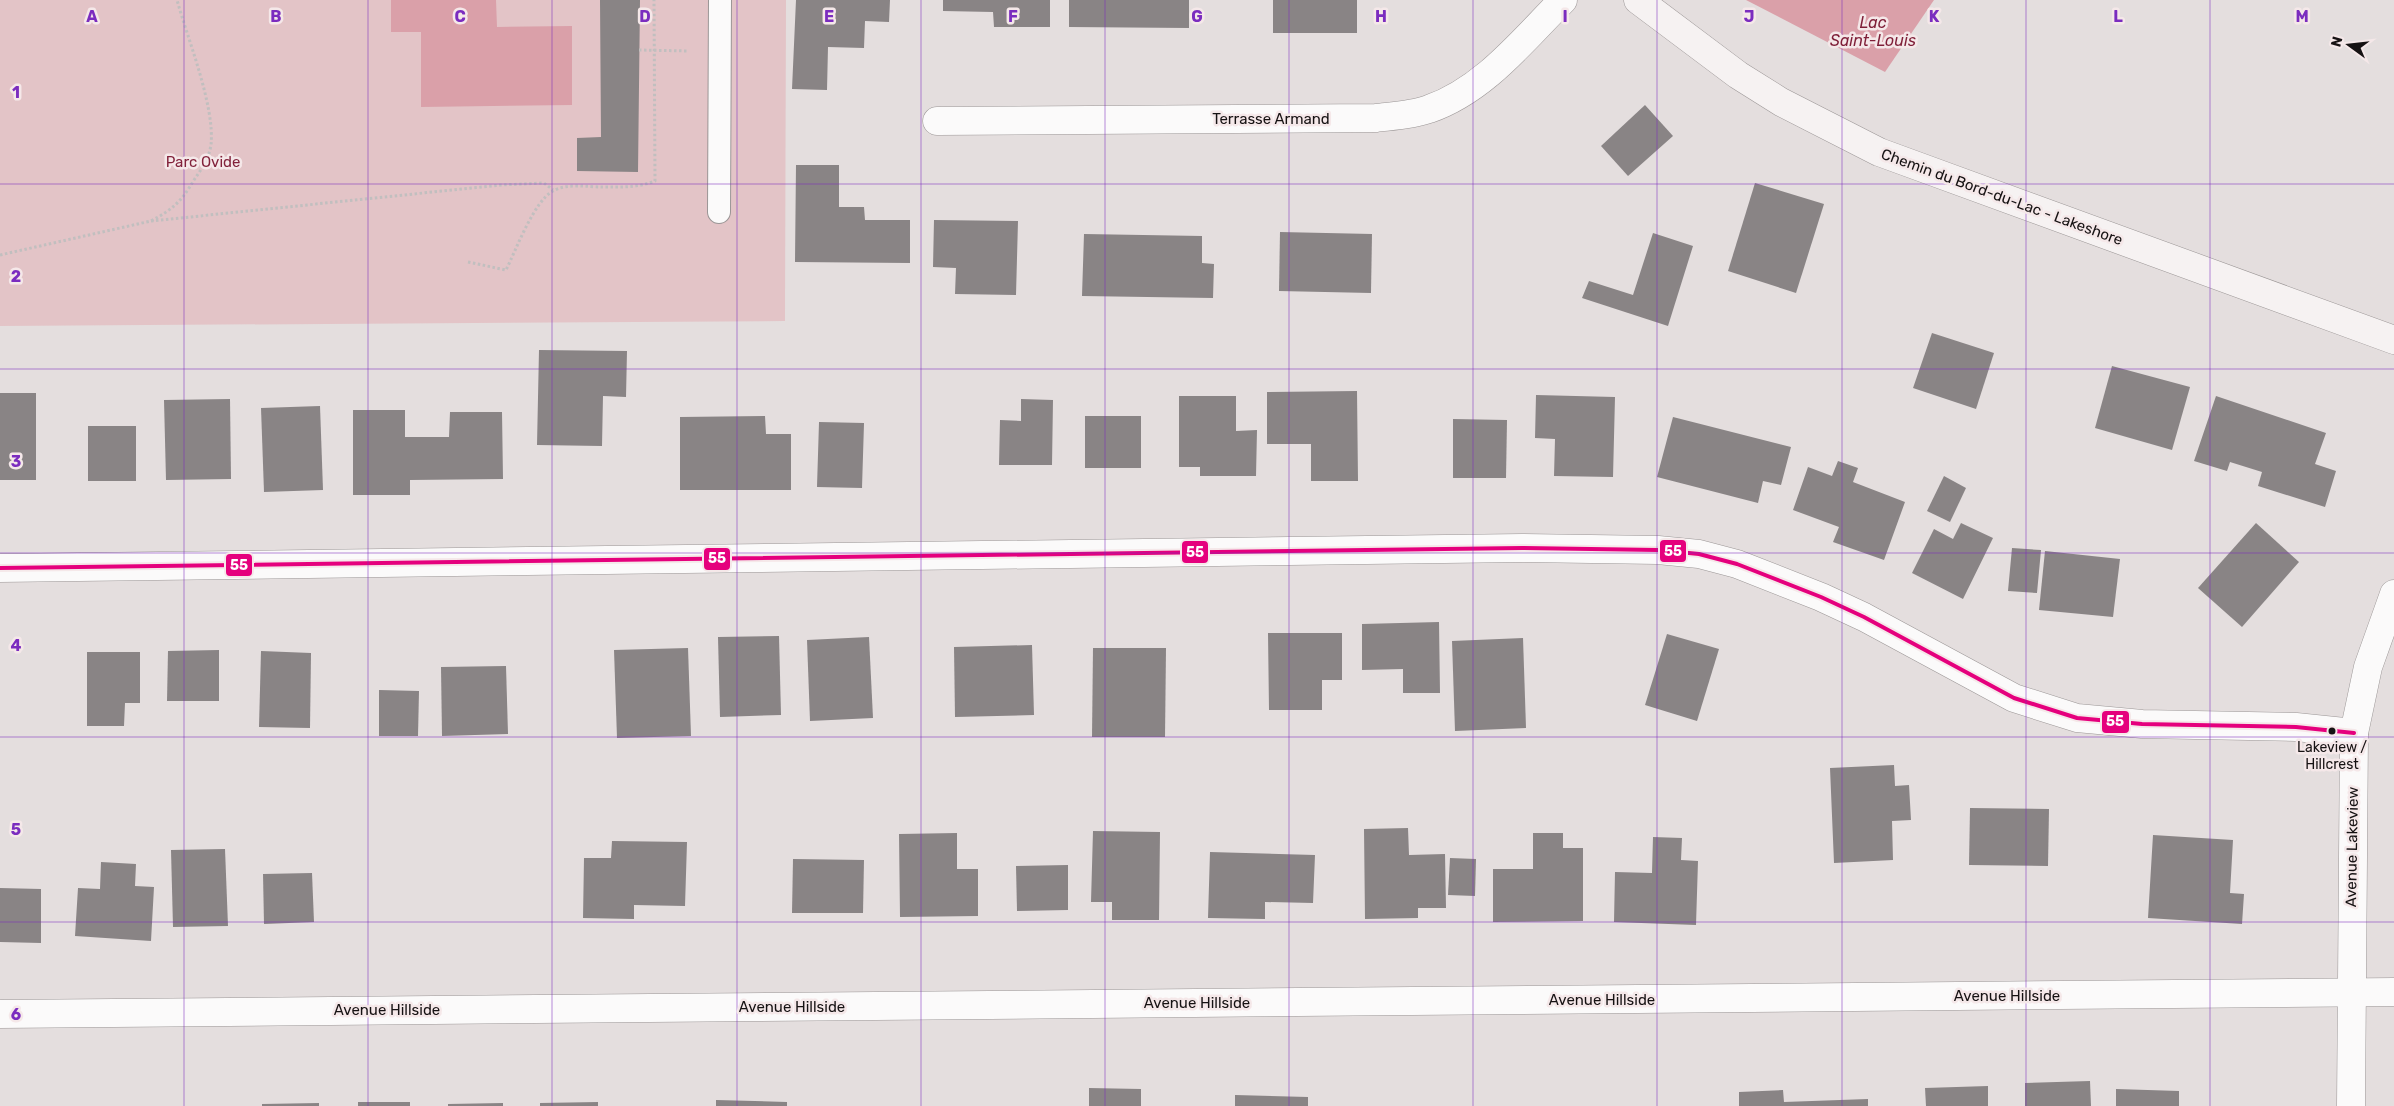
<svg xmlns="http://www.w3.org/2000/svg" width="2394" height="1106" font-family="Rubik,sans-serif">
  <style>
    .green { fill: #e3c4c7 }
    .water { fill: #daa0a9 }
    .building { fill: #898485 }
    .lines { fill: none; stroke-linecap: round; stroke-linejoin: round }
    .lane-casing { stroke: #9b9696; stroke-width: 24 }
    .street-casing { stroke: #9b9696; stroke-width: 29 }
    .secondary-casing { stroke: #9b9696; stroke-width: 29 }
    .path { stroke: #c1bfbf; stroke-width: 3; stroke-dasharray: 2.5 2.5; stroke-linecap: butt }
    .lane { stroke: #fbfafa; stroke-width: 22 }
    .street { stroke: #fbfafa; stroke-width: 28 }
    .secondary { stroke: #f6f2f2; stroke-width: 28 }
    .bus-1-casing { stroke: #f5e8e9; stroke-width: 8 }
    .bus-1 { stroke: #e5007d; stroke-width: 4 }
    .grid { fill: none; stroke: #7b2cbf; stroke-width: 1; stroke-opacity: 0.55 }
    .bus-dot { fill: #161213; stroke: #f5e8e9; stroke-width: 2 }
    .labels { text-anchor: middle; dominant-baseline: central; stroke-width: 5; stroke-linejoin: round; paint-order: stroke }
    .bus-label { font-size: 14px; fill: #161213; stroke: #f5e8e9 }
    .street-label { font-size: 15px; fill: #161213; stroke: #f5e8e9 }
    .park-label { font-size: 15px; fill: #82223b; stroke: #f5e8e9 }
    .water-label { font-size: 16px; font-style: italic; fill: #7f1f38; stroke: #f5e8e9 }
    .grid-label { font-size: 16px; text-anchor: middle; font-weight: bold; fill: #7b2cbf; stroke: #f5e8e9; stroke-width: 5; stroke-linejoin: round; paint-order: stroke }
    .line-badge { stroke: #f5e8e9; stroke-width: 2 }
    .badge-label { font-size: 14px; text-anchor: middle; font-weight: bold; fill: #fff }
  </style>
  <rect width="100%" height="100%" fill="#e4dede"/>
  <polygon class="green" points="0,0 786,0 785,321 0,326"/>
  <g class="water">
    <polygon points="391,0 496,0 497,27 572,26 572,105 421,107 421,32 391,32"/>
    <polygon points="1746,0 1934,0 1885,72"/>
  </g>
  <g class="building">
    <polygon points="600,0 640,0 638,172 577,171 577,138 601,137"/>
    <polygon points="796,0 890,0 889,22 865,21 864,48 828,47 827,90 792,89"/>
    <polygon points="943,0 1050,0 1050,27 994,27 993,12 943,11"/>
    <polygon points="1069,0 1189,0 1189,28 1069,27"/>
    <rect x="1273" y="0" width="84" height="33"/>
    <polygon points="1645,105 1673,136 1628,176 1601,146"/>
    <polygon points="796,165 839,165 839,207 864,207 865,220 910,220 910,263 795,262"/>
    <polygon points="1755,183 1824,204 1796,293 1728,271"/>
    <polygon points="934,220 1018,221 1016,295 955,294 956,268 933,267"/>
    <polygon points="1280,232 1372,234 1371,293 1279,291"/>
    <polygon points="1653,233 1693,246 1668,326 1582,298 1589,281 1633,295"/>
    <polygon points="1084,234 1202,236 1202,263 1214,264 1213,298 1082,296"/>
    <polygon points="1932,333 1994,353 1976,409 1913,388"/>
    <polygon points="539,350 627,351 626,397 603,396 602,446 537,445"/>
    <polygon points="2112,366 2190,387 2172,450 2095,428"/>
    <polygon points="1357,391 1358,481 1311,481 1311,444 1267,444 1267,392"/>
    <rect x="0" y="393" width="36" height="87"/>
    <polygon points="1536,395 1615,397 1613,477 1554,476 1555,439 1535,438"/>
    <polygon points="1179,396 1236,396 1236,431 1257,430 1256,476 1200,476 1200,467 1179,467"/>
    <polygon points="2216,396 2326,433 2315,464 2336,471 2325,507 2258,486 2262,472 2230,462 2227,471 2194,461"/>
    <polygon points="230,399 231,479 166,480 164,400"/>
    <polygon points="1021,399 1053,400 1052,465 999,465 1000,420 1021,421"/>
    <polygon points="320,406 323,490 264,492 261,408"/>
    <polygon points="353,410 405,410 405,437 449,437 450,412 502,412 503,479 410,480 410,495 353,495"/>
    <polygon points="765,416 766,434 791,434 791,490 680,490 680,417"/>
    <rect x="1085" y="416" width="56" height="52"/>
    <polygon points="1673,417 1791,447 1781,485 1763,481 1758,503 1657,477"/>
    <polygon points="1453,419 1507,420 1506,478 1453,478"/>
    <polygon points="819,422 864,423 862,488 817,487"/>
    <rect x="88" y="426" width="48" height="55"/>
    <polygon points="1838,461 1858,468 1853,482 1905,502 1884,560 1833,542 1839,527 1793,510 1808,467 1832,476"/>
    <polygon points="1944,476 1966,488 1950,522 1927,511"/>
    <polygon points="1961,523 1993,538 1963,599 1912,573 1934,529 1953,539"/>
    <polygon points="2256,523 2299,562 2242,627 2198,588"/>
    <polygon points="2012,548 2041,550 2037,593 2008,591"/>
    <polygon points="2045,551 2120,559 2113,617 2039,610"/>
    <polygon points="1439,622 1440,693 1403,693 1403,669 1362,670 1362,624"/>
    <polygon points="1268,633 1342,633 1342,680 1322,680 1322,710 1269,710"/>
    <polygon points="1667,634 1719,649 1697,721 1645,705"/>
    <polygon points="779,636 781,715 720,717 718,637"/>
    <polygon points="869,637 873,718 810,721 807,640"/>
    <polygon points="1523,638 1526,728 1455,731 1452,641"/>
    <polygon points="1032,645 1034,715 955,717 954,647"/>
    <polygon points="688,648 691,736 617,738 614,650"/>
    <polygon points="1093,648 1166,648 1165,737 1092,737"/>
    <polygon points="219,650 219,701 167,701 168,651"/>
    <polygon points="261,651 311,653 310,728 259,727"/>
    <polygon points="87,652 140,652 140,703 125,703 124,726 87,726"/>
    <polygon points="506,666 508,734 442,736 441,667"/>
    <polygon points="379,690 419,691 418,736 379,736"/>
    <polygon points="1894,765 1895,786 1909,785 1911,820 1892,821 1893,860 1834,863 1830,768"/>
    <polygon points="1970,808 2049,809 2048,866 1969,865"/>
    <polygon points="1408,828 1409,855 1445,854 1446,908 1418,908 1418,918 1365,919 1364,829"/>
    <polygon points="1093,831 1160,832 1159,920 1112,920 1112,902 1091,902"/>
    <polygon points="957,833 957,869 978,869 978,916 900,917 899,834"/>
    <polygon points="1533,833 1563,833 1563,848 1583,848 1583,921 1493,922 1493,869 1533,869"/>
    <polygon points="2153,835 2233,840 2230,893 2244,894 2242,924 2148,918"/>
    <polygon points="1653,837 1682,838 1681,860 1698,861 1696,925 1614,922 1615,872 1652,873"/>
    <polygon points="612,841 687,842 685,906 634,905 634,919 583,918 584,858 611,858"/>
    <polygon points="225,849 228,926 173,927 171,850"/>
    <polygon points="1210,852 1315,855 1313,903 1265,902 1265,919 1208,918"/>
    <polygon points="1450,858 1476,859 1475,896 1448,895"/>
    <polygon points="793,859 864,860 863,913 792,913"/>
    <polygon points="101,862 136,864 135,886 154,887 151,941 75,936 78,888 100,889"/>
    <polygon points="1068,865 1068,910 1017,911 1016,866"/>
    <polygon points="312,873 314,922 264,924 263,874"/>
    <polygon points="0,888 41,889 41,943 0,942"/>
    <polygon points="2090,1081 2091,1106 2025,1106 2025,1083"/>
    <polygon points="1988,1086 1988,1106 1926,1106 1925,1088"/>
    <polygon points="1089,1088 1141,1089 1141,1106 1089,1106"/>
    <polygon points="2116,1089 2179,1091 2179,1106 2116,1106"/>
    <polygon points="1783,1090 1784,1102 1868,1099 1868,1106 1739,1106 1739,1092"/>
    <polygon points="1235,1095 1308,1097 1308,1106 1235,1106"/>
    <polygon points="716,1100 787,1102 787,1106 716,1106"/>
    <rect x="358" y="1102" width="52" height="4"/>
    <polygon points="598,1102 598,1106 540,1106 540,1103"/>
    <polygon points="319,1103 319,1106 262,1106 262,1104"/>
    <polygon points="503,1103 503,1106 448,1106 448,1104"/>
  </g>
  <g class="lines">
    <defs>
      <polyline id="lane" points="719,212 720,0"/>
      <g id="street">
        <path d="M937,121L1376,118C1393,116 1413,115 1429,109C1484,90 1523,40 1563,0"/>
        <polyline points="0,568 1522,548 1658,550 1699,554 1737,564 1821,597 1864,617 2014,698 2077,718 2142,724 2296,727 2354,733"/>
        <polyline points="0,1014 2394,992"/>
        <polyline points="2351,1106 2354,733 2368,667 2394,594"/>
      </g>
      <polyline id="secondary" points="1638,0 1738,75 1781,102 1879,152 2394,340"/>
    </defs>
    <use href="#lane" class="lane-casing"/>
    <use href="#street" class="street-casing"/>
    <use href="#secondary" class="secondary-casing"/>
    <g class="path">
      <polyline points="639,50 688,51"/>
      <polyline points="151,221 501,185 544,183 553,190"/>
      <path d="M0,255L151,221C173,209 181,202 194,180C201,170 209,158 211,145C215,106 188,40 177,0"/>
      <path d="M468,262L506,270C516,250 534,201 553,191C566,183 588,187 602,187C621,187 637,188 655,181L654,0"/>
    </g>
    <use href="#lane" class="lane"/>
    <use href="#street" class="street"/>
    <use href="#secondary" class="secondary"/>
    <defs>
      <polyline id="bus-1" points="0,568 1522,548 1658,550 1699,554 1737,564 1821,597 1864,617 2014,698 2077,718 2142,724 2296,727 2354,733"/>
    </defs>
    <use href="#bus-1" class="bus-1-casing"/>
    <use href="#bus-1" class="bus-1"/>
  </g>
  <path class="grid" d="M184,0V1106M368,0V1106M552,0V1106M737,0V1106M921,0V1106M1105,0V1106M1289,0V1106M1473,0V1106M1657,0V1106M1842,0V1106M2026,0V1106M2210,0V1106M0,184H2394M0,369H2394M0,553H2394M0,737H2394M0,922H2394"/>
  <circle class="bus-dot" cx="2332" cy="731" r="4.5"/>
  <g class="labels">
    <g class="bus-label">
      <text x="2332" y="747">Lakeview /<tspan x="2332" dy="17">Hillcrest</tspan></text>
    </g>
    <g class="street-label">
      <text x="1271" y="119">Terrasse Armand</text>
      <text transform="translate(2002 197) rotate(20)">Chemin du Bord-du-Lac - Lakeshore</text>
      <text transform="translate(2352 847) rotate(-89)">Avenue Lakeview</text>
      <text x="2007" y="996">Avenue Hillside</text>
      <text x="1602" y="1000">Avenue Hillside</text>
      <text x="1197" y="1003">Avenue Hillside</text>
      <text x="792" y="1007">Avenue Hillside</text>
      <text x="387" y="1010">Avenue Hillside</text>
    </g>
    <g class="park-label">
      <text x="203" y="162">Parc Ovide</text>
    </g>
    <g class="water-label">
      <text x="1873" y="22">Lac<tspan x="1873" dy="18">Saint-Louis</tspan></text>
    </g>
  </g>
  <g class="grid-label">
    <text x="92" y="22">A</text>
    <text x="276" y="22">B</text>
    <text x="460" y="22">C</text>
    <text x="645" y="22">D</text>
    <text x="829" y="22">E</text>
    <text x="1013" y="22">F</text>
    <text x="1197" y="22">G</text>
    <text x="1381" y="22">H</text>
    <text x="1565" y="22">I</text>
    <text x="1749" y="22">J</text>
    <text x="1934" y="22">K</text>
    <text x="2118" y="22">L</text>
    <text x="2302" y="22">M</text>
    <text x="16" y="98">1</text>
    <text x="16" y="282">2</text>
    <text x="16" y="467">3</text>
    <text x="16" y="651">4</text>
    <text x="16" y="835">5</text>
    <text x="16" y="1020">6</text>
  </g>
  <g class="line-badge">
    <rect x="1659" y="539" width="28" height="24" rx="5" fill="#e5007d"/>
    <rect x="1181" y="540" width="28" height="24" rx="5" fill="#e5007d"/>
    <rect x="703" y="547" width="28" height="24" rx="5" fill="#e5007d"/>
    <rect x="225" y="553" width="28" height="24" rx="5" fill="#e5007d"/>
    <rect x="2101" y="710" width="29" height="24" rx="5" fill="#e5007d"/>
  </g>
  <g class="badge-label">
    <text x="1673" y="556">55</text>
    <text x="1195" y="557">55</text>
    <text x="717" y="563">55</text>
    <text x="239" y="570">55</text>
    <text x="2115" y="726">55</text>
  </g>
  <g transform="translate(2349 45) rotate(285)" stroke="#f5e8e9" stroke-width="4" paint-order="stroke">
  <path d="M0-4L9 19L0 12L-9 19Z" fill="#161213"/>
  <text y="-8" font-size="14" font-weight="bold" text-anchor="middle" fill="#161213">N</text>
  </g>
</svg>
